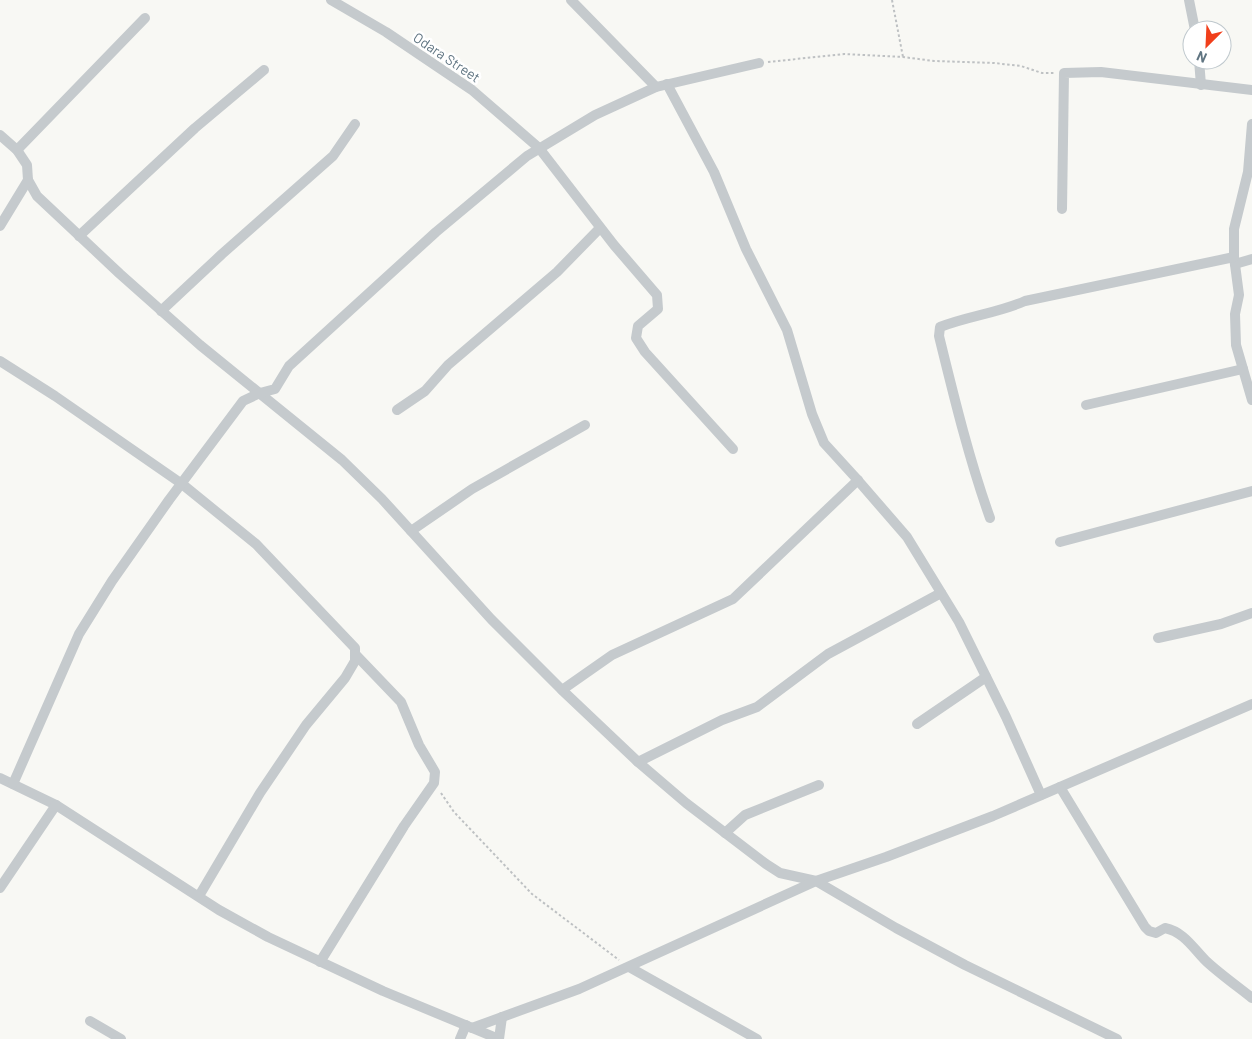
<svg xmlns="http://www.w3.org/2000/svg" width="1252" height="1039" font-family="Barlow,sans-serif">
  <style>
    .lines { fill: none; stroke-linecap: round; stroke-linejoin: round }
    .path { stroke: #bec1c3; stroke-width: 2; stroke-dasharray: 2.5 2.5; stroke-linecap: butt }
    .minor { stroke: #c5cacd; stroke-width: 10 }
    .labels { text-anchor: middle; dominant-baseline: central; stroke-width: 5; stroke-linejoin: round; paint-order: stroke }
    .street-label { font-size: 14px; fill: #607582; stroke: #fff }
  </style>
  <rect width="100%" height="100%" fill="#f8f8f4"/>
  <g class="lines">
    <g class="path">
      <polyline points="892,0 903,57"/>
      <polyline points="768,62 844,54 903,57 934,61 994,63 1021,66 1042,73 1054,73"/>
      <polyline points="441,793 454,812 532,894 619,960"/>
    </g>
    <g class="minor">
      <polyline points="331,0 386,32 472,90 539,148 614,245 657,295 658,309 638,326 636,338 645,352 733,449"/>
      <polyline points="571,0 656,87"/>
      <polyline points="1189,0 1195,30"/>
      <polyline points="1199,60 1201,85"/>
      <polyline points="667,84 714,172 746,249 787,330 812,414 824,443 855,477 907,537 959,622 1006,717 1041,795"/>
      <polyline points="1252,124 1248,172 1234,229 1234,257 1239,295 1235,314 1236,345 1252,400"/>
      <polyline points="0,135 17,150 27,165 28,180 37,196 120,274 200,345 342,460 382,499 491,619 562,690 638,762 686,803 766,864 780,873 816,881 896,928 965,965 1117,1039"/>
      <polyline points="17,150 145,18"/>
      <polyline points="1062,209 1064,73 1101,72 1252,90"/>
      <polyline points="0,226 28,180"/>
      <polyline points="79,236 195,128 264,70"/>
      <polyline points="1235,264 1252,259"/>
      <polyline points="161,311 222,254 333,156 355,124"/>
      <polyline points="0,361 55,396 182,484 256,544 355,648 355,661 345,678 306,725 260,793 199,896"/>
      <polyline points="1086,405 1243,369"/>
      <polyline points="397,410 425,391 448,365 557,272 600,228"/>
      <path d="M990,518C969,459 954,397 939,336L940,327C968,316 998,313 1025,301L1234,257"/>
      <polyline points="411,531 472,489 585,425"/>
      <polyline points="1060,542 1252,491"/>
      <polyline points="1158,638 1221,624 1252,613"/>
      <polyline points="562,690 612,655 733,599 858,480"/>
      <polyline points="917,724 986,677"/>
      <polyline points="638,762 722,720 757,707 828,654 941,593"/>
      <polyline points="0,778 56,805 219,910 268,937 383,991 499,1039"/>
      <polyline points="13,784 79,634 112,581 169,500 243,401 260,393 275,389 289,366 436,232 527,156 595,115 656,87 759,63"/>
      <path d="M1060,787L1145,927L1149,931L1156,933L1165,928C1184,932 1193,948 1206,961C1220,974 1237,986 1252,998"/>
      <polyline points="725,833 745,815 819,785"/>
      <polyline points="0,888 56,805"/>
      <polyline points="320,962 404,826 434,783 435,772 419,745 401,702 355,654"/>
      <polyline points="629,967 757,1039"/>
      <polyline points="90,1021 121,1039"/>
      <polyline points="472,1028 579,989 816,881 886,857 993,816 1252,704"/>
      <polyline points="460,1039 466,1025"/>
      <polyline points="499,1039 502,1017"/>
    </g>
  </g>
  <g class="labels">
    <g class="street-label">
      <text transform="translate(447 57) rotate(34)">Odara Street</text>
    </g>
  </g>
  <g transform="translate(1207 45) rotate(204)"><circle r="24" fill="#ffffff" stroke="#bfc8cd"/>
  <path d="M0-4L9 19L0 12L-9 19Z" fill="#f13f1b"/>
  <text y="-8" font-size="14" font-weight="bold" text-anchor="middle" fill="#607582">N</text>
  </g>
</svg>
